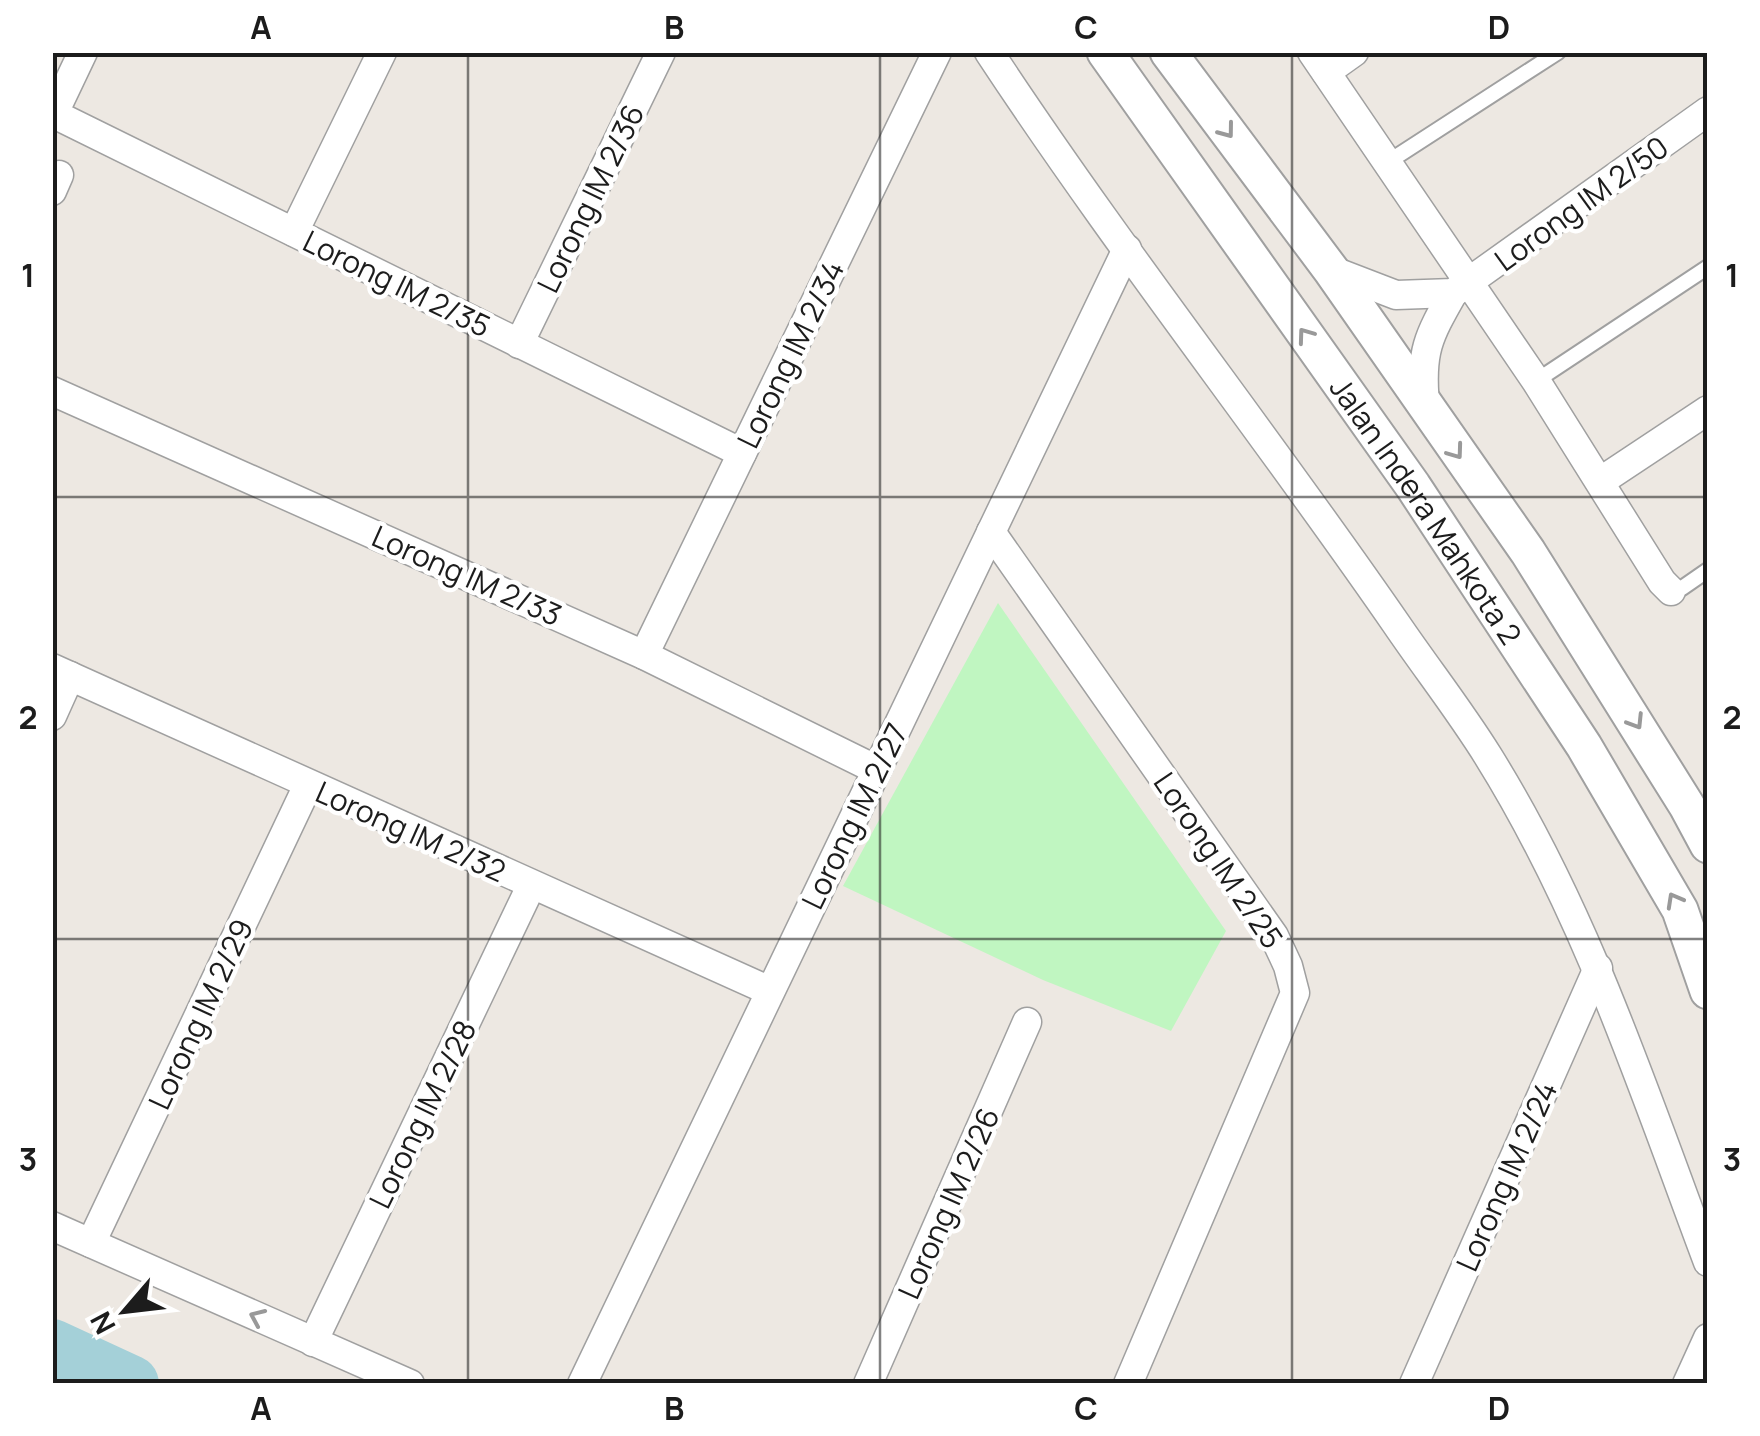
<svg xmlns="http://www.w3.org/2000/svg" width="1760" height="1436" font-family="Manrope,sans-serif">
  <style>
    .park { fill: #c0f6c1 }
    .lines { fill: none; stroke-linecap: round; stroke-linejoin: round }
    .river { stroke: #a4d0d8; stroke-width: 58 }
    .service-casing { stroke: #a0a0a0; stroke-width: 18 }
    .minor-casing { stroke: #a0a0a0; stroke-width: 31 }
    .tertiary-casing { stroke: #a0a0a0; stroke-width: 39 }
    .service { stroke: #fff; stroke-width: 14 }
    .minor { stroke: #fff; stroke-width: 28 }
    .tertiary { stroke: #fff; stroke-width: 35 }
    .oneway { stroke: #999 }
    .grid { fill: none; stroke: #1c1c1c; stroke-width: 2.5; stroke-opacity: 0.55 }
    .labels { text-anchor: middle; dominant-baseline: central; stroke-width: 9; stroke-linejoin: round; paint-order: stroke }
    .street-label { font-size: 30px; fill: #1c1c1c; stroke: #fff }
    .neatline { fill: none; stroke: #1c1c1c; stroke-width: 4 }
    .grid-label { font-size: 32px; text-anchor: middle; font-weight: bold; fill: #1c1c1c }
  </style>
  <rect width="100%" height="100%" fill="#ede8e2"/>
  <polygon class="park" points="998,603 1226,931 1171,1031 1043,980 843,886"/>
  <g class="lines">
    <polyline class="river" points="52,1348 130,1384"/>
    <defs>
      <g id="service">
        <polyline points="1388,162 1558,52"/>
        <polyline points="1536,381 1708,267"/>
        <polyline points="1671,591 1682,588 1708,570"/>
      </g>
      <g id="minor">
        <path d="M989,52C1118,248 1264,432 1397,625C1427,669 1460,711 1488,756C1586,913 1643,1089 1708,1262"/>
        <polyline points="1312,52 1536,381 1662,582 1671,591"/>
        <polyline points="1326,72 1354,52"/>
        <polyline points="52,113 742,453"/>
        <polyline points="54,113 83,52"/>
        <polyline points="52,191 59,175"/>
        <polyline points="294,232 382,52"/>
        <polyline points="1331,270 1396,295 1453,293 1708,111"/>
        <polyline points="519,344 661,52"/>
        <polyline points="52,391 644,655 877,770"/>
        <path d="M1425,404C1420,352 1428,337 1453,293"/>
        <polyline points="1601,481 1708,410"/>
        <polyline points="991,532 1274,936 1288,966 1295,993 1128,1384"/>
        <polyline points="644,655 937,52"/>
        <polyline points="52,668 770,991"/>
        <polyline points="52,716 70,676"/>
        <polyline points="52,1226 410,1384"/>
        <polyline points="91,1243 308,785"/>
        <polyline points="313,1342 531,886"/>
        <polyline points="582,1384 1127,249"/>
        <polyline points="868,1384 1027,1022"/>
        <polyline points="1414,1384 1598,968"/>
        <polyline points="1687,1384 1708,1338"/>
      </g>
      <g id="tertiary">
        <path id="s1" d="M1105,52L1413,486L1584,746L1680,910L1708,991"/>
        <polyline points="1168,52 1331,270 1528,552 1687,806 1708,845"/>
      </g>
    </defs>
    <use href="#service" class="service-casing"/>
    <use href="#minor" class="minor-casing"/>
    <use href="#tertiary" class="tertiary-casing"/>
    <use href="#service" class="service"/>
    <use href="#minor" class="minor"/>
    <use href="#tertiary" class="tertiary"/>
  </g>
  <defs><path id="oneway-chevron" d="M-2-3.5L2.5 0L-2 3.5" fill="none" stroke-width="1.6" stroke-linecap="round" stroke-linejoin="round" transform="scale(2.5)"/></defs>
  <g class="oneway">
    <use href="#oneway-chevron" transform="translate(1227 131) rotate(53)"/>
    <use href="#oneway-chevron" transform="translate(1305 335) rotate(-126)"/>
    <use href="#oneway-chevron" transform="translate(1456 452) rotate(54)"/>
    <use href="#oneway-chevron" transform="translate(1636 722) rotate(58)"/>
    <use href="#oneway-chevron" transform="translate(1674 900) rotate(-119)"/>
    <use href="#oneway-chevron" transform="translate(257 1317) rotate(-156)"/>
  </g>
  <path class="grid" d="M468,52V1384M880,52V1384M1292,52V1384M52,497H1708M52,939H1708"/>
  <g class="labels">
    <g class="street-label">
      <text transform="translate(590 198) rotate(-64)">Lorong IM 2/36</text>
      <text transform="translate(1581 203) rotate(-36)">Lorong IM 2/50</text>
      <text transform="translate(397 283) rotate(26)">Lorong IM 2/35</text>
      <text transform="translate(790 354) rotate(-64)">Lorong IM 2/34</text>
      <text stroke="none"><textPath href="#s1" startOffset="560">Jalan Indera Mahkota 2</textPath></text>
      <text transform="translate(467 575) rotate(24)">Lorong IM 2/33</text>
      <text transform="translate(854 816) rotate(-64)">Lorong IM 2/27</text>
      <text transform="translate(411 831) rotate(24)">Lorong IM 2/32</text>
      <text transform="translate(1219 860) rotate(56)">Lorong IM 2/25</text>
      <text transform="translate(200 1014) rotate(-65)">Lorong IM 2/29</text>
      <text transform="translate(422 1114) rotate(-64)">Lorong IM 2/28</text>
      <text transform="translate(1506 1176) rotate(-66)">Lorong IM 2/24</text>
      <text transform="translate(948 1203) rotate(-66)">Lorong IM 2/26</text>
    </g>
  </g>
  <rect width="1760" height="1436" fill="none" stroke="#ffffff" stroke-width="110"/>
  <g transform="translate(125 1311) rotate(242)" stroke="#ffffff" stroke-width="8" paint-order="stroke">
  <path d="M0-8L18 38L0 25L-18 38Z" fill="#1c1c1c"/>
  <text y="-15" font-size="28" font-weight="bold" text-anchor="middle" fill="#1c1c1c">N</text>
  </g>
  <rect x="55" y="55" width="1650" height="1326" class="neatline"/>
  <g class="grid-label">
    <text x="261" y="39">A</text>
    <text x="674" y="39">B</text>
    <text x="1086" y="39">C</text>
    <text x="1499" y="39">D</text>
    <text x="28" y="287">1</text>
    <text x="1732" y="287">1</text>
    <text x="28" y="729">2</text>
    <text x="1732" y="729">2</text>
    <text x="28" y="1171">3</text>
    <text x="1732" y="1171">3</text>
    <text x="261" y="1420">A</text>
    <text x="674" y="1420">B</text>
    <text x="1086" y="1420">C</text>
    <text x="1499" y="1420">D</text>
  </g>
</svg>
